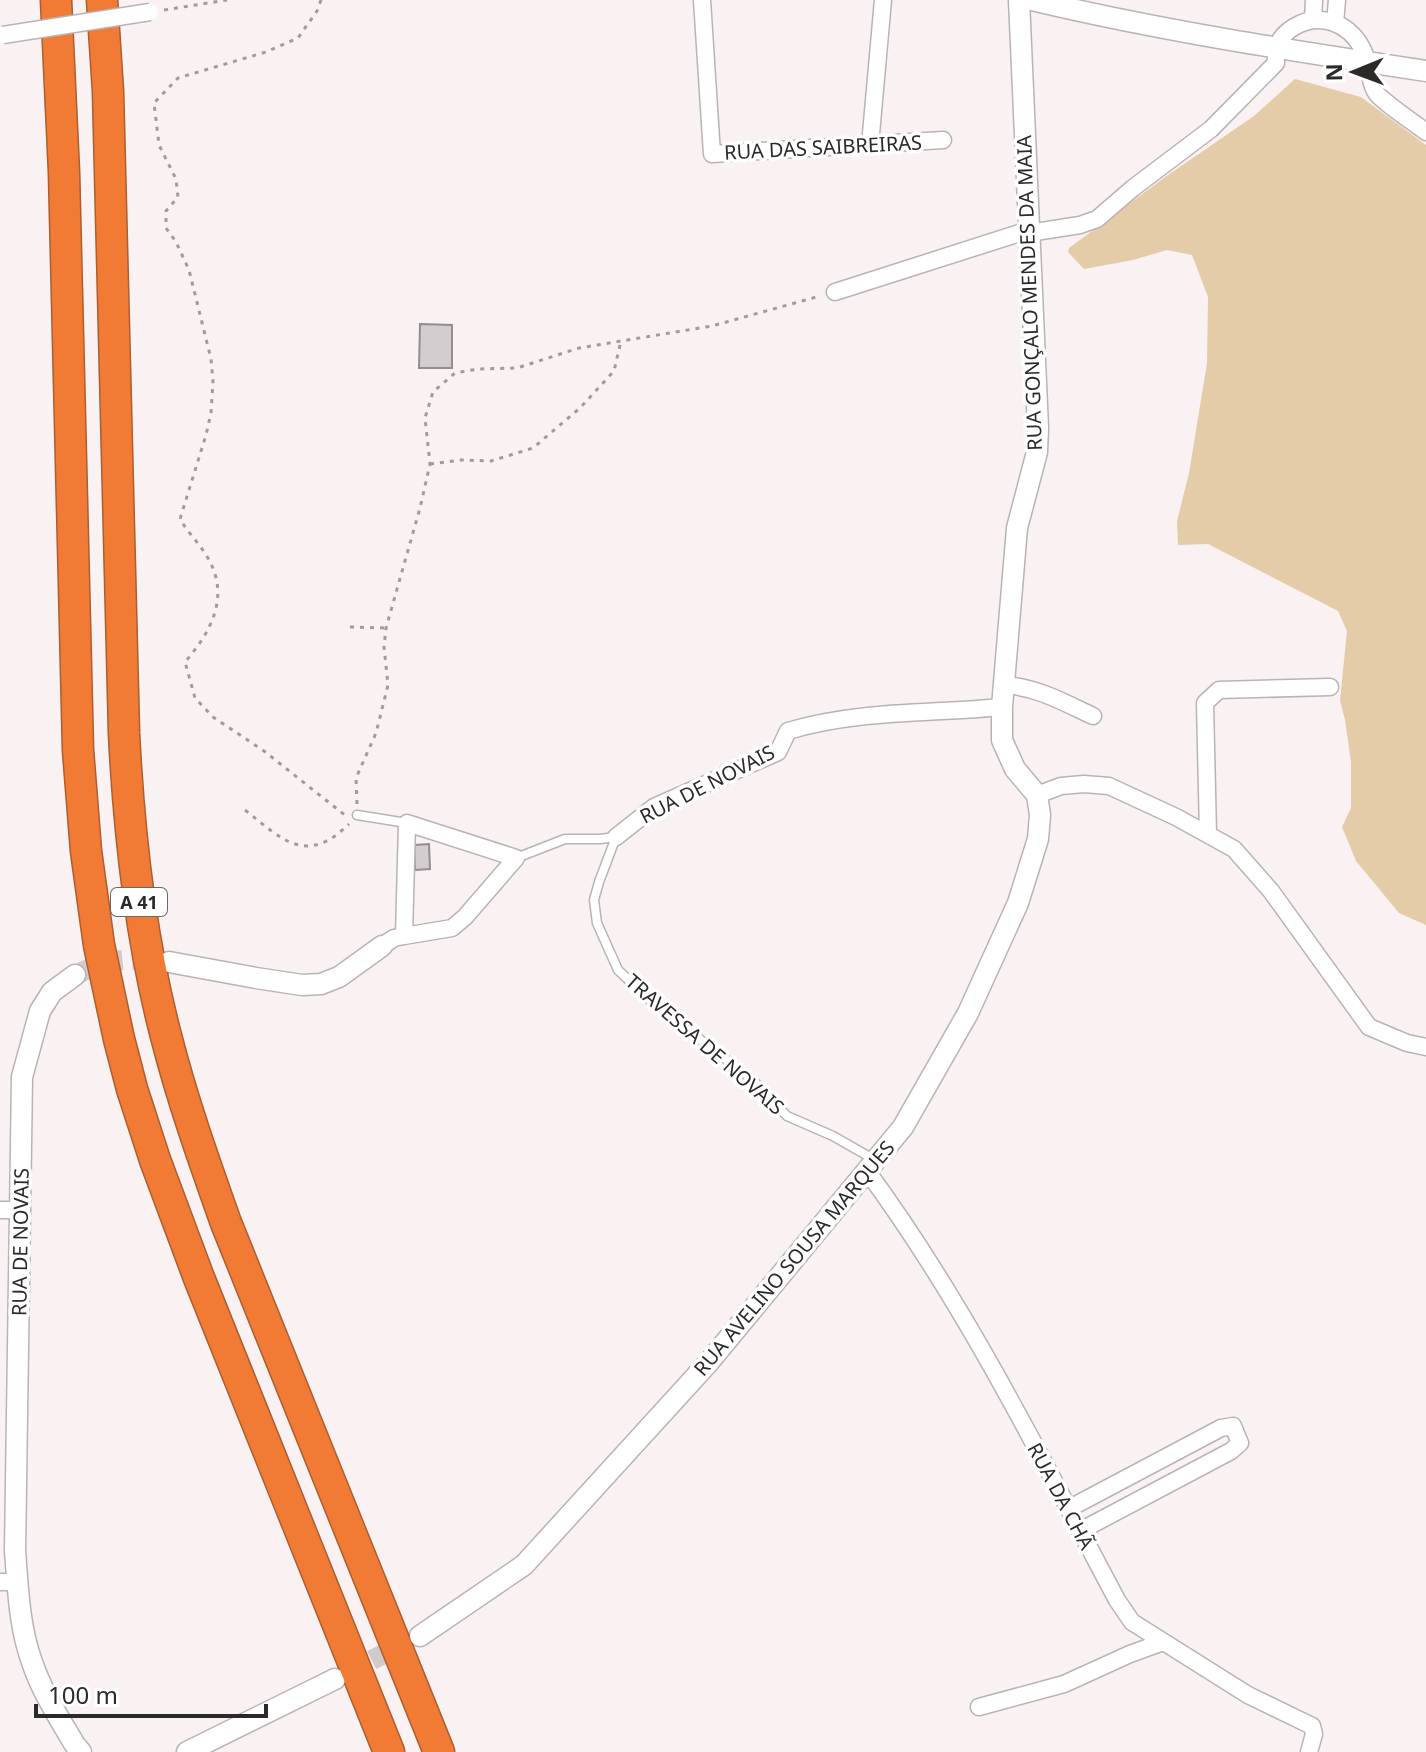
<svg xmlns="http://www.w3.org/2000/svg" width="1426" height="1752" font-family="'Noto Sans',sans-serif">
  <style>
    .green { fill: #e3cca7 }
    .building { fill: #d4cdd0; stroke: #938d90; stroke-width: 2 }
    .lines { fill: none; stroke-linecap: round; stroke-linejoin: round }
    .tertiary-tunnel { stroke: #d1caca; stroke-width: 20; stroke-dasharray: 20 10; stroke-linecap: butt }
    .service-casing { stroke: #bab3b3; stroke-width: 11 }
    .minor-casing { stroke: #bab3b3; stroke-width: 19 }
    .tertiary-casing { stroke: #bab3b3; stroke-width: 23 }
    .motorway-casing { stroke: #ac5e31; stroke-width: 33 }
    .path { stroke: #a19b9b; stroke-width: 3; stroke-dasharray: 4 6; stroke-linecap: butt }
    .service { stroke: #fff; stroke-width: 8 }
    .minor { stroke: #fff; stroke-width: 16 }
    .tertiary { stroke: #fff; stroke-width: 20 }
    .motorway { stroke: #f17b35; stroke-width: 30 }
    .minor-bridge-casing { stroke: #bab3b3; stroke-width: 19; stroke-linecap: butt }
    .minor-bridge { stroke: #fff; stroke-width: 16 }
    .labels { text-anchor: middle; dominant-baseline: central; stroke-width: 7; stroke-linejoin: round; paint-order: stroke }
    .shield { fill: #fff; stroke: #6b6969; stroke-width: 2 }
    .shield-label { font-size: 18px; font-weight: bold; fill: #2c2929 }
    .street-label { font-size: 20px; fill: #2c2929; stroke: #fff }
  </style>
  <rect width="100%" height="100%" fill="#faf2f2"/>
  <polygon class="green" points="1295,79 1361,97 1426,145 1426,925 1399,913 1356,861 1342,827 1351,808 1351,762 1345,720 1340,700 1347,631 1338,611 1208,544 1178,545 1177,521 1189,473 1207,363 1208,297 1192,255 1167,250 1133,260 1084,269 1068,252 1069,248 1168,175 1254,116"/>
  <g class="building">
    <polygon points="420,324 452,325 452,368 419,368"/>
    <polygon points="429,844 430,869 415,870 414,845"/>
  </g>
  <g class="lines">
    <g class="tertiary-tunnel">
      <path d="M75,975C106,960 125,957 160,961"/>
      <polyline points="345,1674 405,1643"/>
    </g>
    <defs>
      <g id="service">
        <polyline points="357,815 407,823"/>
        <polyline points="516,858 565,839 600,839 616,837 599,882 594,900 597,923 618,970 655,1005 753,1080 787,1116 833,1136 875,1160"/>
      </g>
      <g id="minor">
        <polyline points="702,0 712,154 943,140"/>
        <polyline points="1313,20 1314,0"/>
        <polyline points="1335,23 1337,0"/>
        <polyline points="870,145 883,0"/>
        <path d="M1029,233L1080,225L1097,219L1133,188L1211,129L1276,63C1275,47 1279,36 1294,27C1319,12 1348,22 1362,48C1369,60 1369,84 1377,94C1387,105 1413,122 1426,132"/>
        <polyline points="835,292 1029,230"/>
        <path d="M1003,685C1035,686 1065,703 1093,716"/>
        <polyline points="1037,795 1061,786 1084,784 1109,786 1176,817 1234,849 1271,891 1369,1027 1407,1043 1426,1047"/>
        <polyline points="1208,834 1205,703 1219,690 1330,687"/>
        <path d="M616,837L654,807L778,752L788,731C858,710 930,714 1002,707"/>
        <polyline points="382,946 394,938 404,936 452,928 465,917 516,858 407,823 404,936"/>
        <path d="M867,1171C965,1304 1039,1454 1117,1600L1132,1622L1248,1695L1312,1726L1314,1734L1309,1752"/>
        <polyline points="0,1210 20,1210"/>
        <polyline points="1068,1509 1221,1428 1233,1426 1240,1443 1231,1451 1080,1531"/>
        <polyline points="0,1582 18,1582"/>
        <polyline points="979,1707 1064,1684 1130,1654 1163,1642"/>
      </g>
      <g id="tertiary">
        <path d="M1032,0C1162,31 1294,51 1426,71"/>
        <polyline points="169,962 256,978 302,985 321,984 339,977 382,946"/>
        <path d="M75,975L52,992L40,1011L22,1077L15,1551C18,1587 19,1627 32,1662C42,1692 59,1718 75,1745L81,1752"/>
        <polyline points="420,1636 524,1565 709,1362 903,1127 968,1013 1018,903 1038,839 1040,815 1037,795 1015,769 1002,740 1002,707 1017,528 1037,452 1038,428 1019,0"/>
        <polyline points="187,1752 335,1679"/>
      </g>
      <g id="motorway">
        <polyline points="56,0 64,172 78,750 86,851 99,945 119,1039 132,1089 155,1160 199,1278 389,1752"/>
        <path d="M102,0L108,91L124,733C129,835 140,937 166,1036C182,1099 204,1161 226,1223L439,1752"/>
      </g>
    </defs>
    <use href="#service" class="service-casing"/>
    <use href="#minor" class="minor-casing"/>
    <use href="#tertiary" class="tertiary-casing"/>
    <use href="#motorway" class="motorway-casing"/>
    <g class="path">
      <path d="M321,0L317,11L298,38L266,52L178,78L154,103L159,145L176,179L178,197L166,211V228L176,242L189,270L211,359L213,382L211,413L206,435L180,519C188,533 201,545 209,560C230,598 210,633 185,662L195,698L213,717L264,751L346,816"/>
      <polyline points="164,10 227,0"/>
      <polyline points="430,464 462,460 491,461 533,448 580,408 614,371 621,341"/>
      <polyline points="350,627 386,628"/>
      <polyline points="357,804 356,778 376,733 388,685 384,647 386,628 420,508 430,464 425,418 433,392 455,373 478,369 517,368 579,348 712,326 820,296"/>
      <path d="M245,810C283,840 306,866 349,824"/>
    </g>
    <use href="#service" class="service"/>
    <use href="#minor" class="minor"/>
    <use href="#tertiary" class="tertiary"/>
    <use href="#motorway" class="motorway"/>
    <defs>
      <polyline id="minor-bridge" points="3,35 150,12"/>
    </defs>
    <use href="#minor-bridge" class="minor-bridge-casing"/>
    <use href="#minor-bridge" class="minor-bridge"/>
  </g>
  <g class="labels">
    <rect class="shield" x="111" y="888" width="56" height="28" rx="6"/>
    <g class="shield-label">
      <text x="139" y="902">A 41</text>
    </g>
    <g class="street-label">
      <text transform="translate(823 147) rotate(-3)">RUA DAS SAIBREIRAS</text>
      <text transform="translate(1029 293) rotate(-92)">RUA GONÇALO MENDES DA MAIA</text>
      <text transform="translate(707 784) rotate(-27)">RUA DE NOVAIS</text>
      <text transform="translate(705 1044) rotate(41)">TRAVESSA DE NOVAIS</text>
      <text transform="translate(20 1242) rotate(-89)">RUA DE NOVAIS</text>
      <text transform="translate(794 1258) rotate(-50)">RUA AVELINO SOUSA MARQUES</text>
      <text transform="translate(1061 1496) rotate(62)">RUA DA CHÃ</text>
    </g>
  </g>
  <g transform="translate(1354 72) rotate(269)" stroke="#ffffff" stroke-width="6" paint-order="stroke">
  <path d="M0-6L14 30L0 20L-14 30Z" fill="#2c2929"/>
  <text y="-12" font-size="22" font-weight="bold" text-anchor="middle" fill="#2c2929">N</text>
  </g>
  <path d="M36 1704v12h230v-12" fill="none" stroke="#2c2929" stroke-width="4"/>
  <text x="48" y="1704" font-size="24" fill="#2c2929" stroke="#ffffff" stroke-width="6" paint-order="stroke">100 m</text>
</svg>
